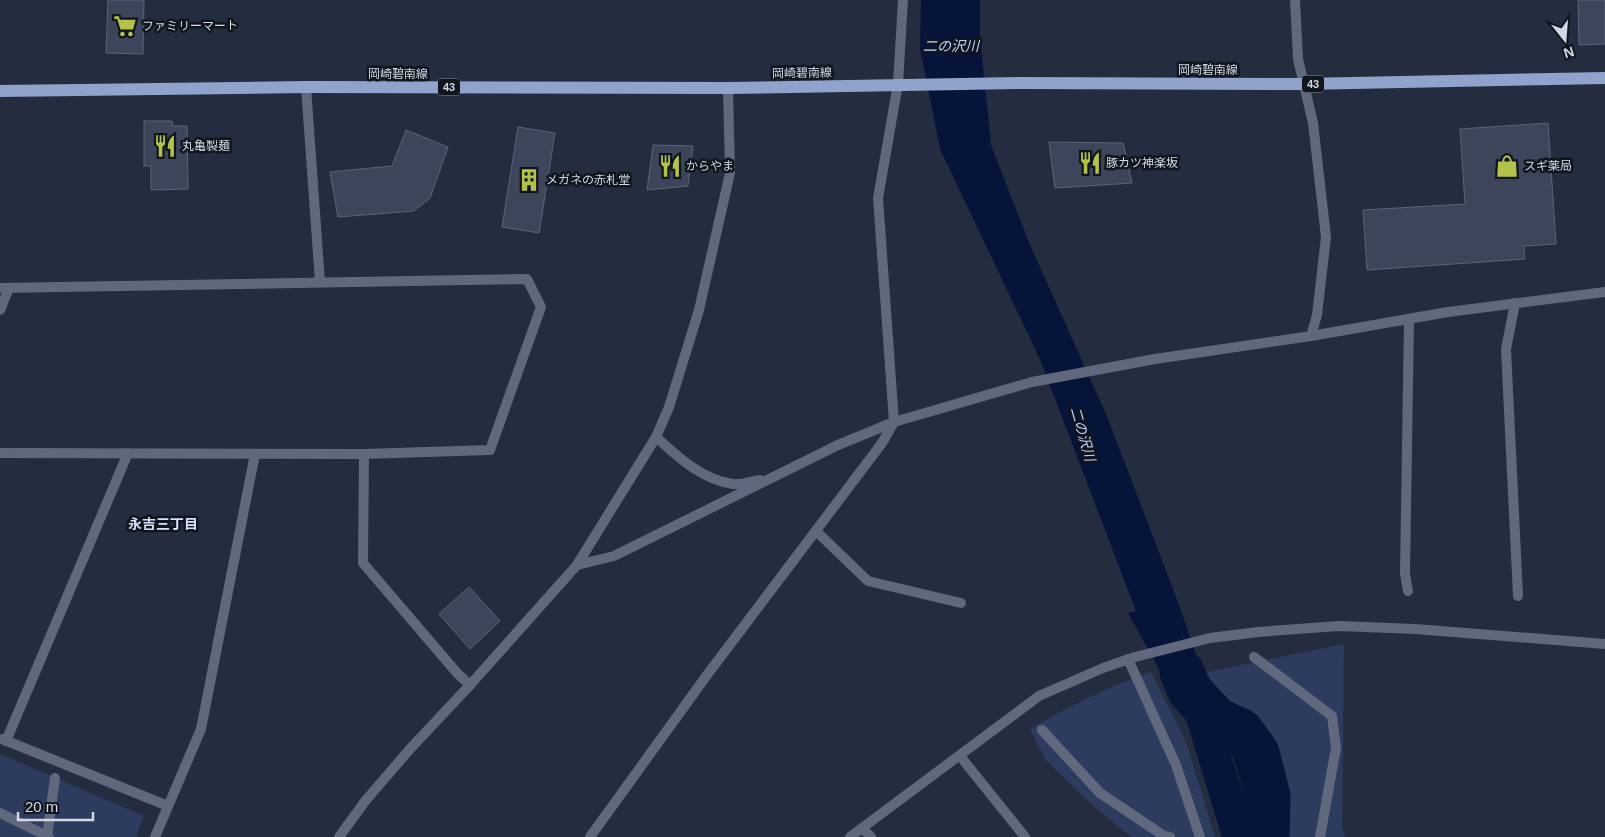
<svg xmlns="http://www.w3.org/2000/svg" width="1605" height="837" font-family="Arial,'Noto Sans JP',sans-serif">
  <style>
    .green { fill: #2d3c5e }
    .water { fill: #06143a }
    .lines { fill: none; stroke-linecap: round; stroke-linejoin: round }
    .river { stroke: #06143a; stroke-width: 45 }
    .building { fill: #3c455a; stroke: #5a647a }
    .service { stroke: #5f687d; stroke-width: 10 }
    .pedestrian { stroke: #5f687d; stroke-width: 10 }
    .minor { stroke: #5f687d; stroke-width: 10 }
    .tertiary { stroke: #5f687d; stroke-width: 10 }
    .primary { stroke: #90a3cd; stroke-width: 12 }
    .labels { text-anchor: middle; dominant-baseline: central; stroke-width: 5; stroke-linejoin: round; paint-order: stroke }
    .shield { fill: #11151e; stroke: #989ea9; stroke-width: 1 }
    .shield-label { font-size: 11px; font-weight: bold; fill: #d2d8e4 }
    .poi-label { font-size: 12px; fill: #d2d8e4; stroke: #11151e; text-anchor: start }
    .street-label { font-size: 12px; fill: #d2d8e4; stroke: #11151e }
    .water-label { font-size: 14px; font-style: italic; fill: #bfd3fe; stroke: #11151e }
    .neighbourhood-label { font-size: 14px; font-weight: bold; fill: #d4e0f9; stroke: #11151e }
  </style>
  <rect width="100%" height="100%" fill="#242c3f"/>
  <g class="green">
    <polygon points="1344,644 1342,826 1345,837 1285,837 1277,758 1203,673"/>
    <path d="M1151,672L1187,744L1215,837H1131L1093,806L1045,759L1030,729C1069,707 1108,686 1151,672Z"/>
    <polygon points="0,754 144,816 136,837 0,837"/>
  </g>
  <polygon class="water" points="921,0 980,0 980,37 991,145 1030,245 1106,414 1178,602 1246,800 1210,682 1262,737 1277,837 1261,837 1258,831 1259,837 1222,837 1185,716 1128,613 1136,611 1039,357 940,149 920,49"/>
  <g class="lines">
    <polyline class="river" points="1182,672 1190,691 1217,720 1241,731 1257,753 1268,796 1267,837"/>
  </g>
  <g class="building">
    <polygon points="108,0 144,0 143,54 106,53"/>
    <polygon points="1578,0 1605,0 1605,44 1579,45"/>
    <polygon points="144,121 172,121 173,126 187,126 188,189 151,190 151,166 144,166"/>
    <polygon points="1548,123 1556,244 1524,246 1525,259 1367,270 1363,210 1465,204 1460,129"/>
    <polygon points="518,127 555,133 539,233 502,227"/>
    <polygon points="406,130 448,147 430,198 414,211 338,217 330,172 392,166"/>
    <polygon points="1049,142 1123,143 1132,183 1055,188"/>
    <polygon points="653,145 693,146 688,186 647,190"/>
    <polygon points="469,587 500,621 470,649 439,614"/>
  </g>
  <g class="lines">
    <polyline class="service" points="862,828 871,837"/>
    <g class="pedestrian">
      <polyline points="1254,657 1332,716 1336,748 1320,837"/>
      <polyline points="1128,659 1176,765 1200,837"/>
      <polyline points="1042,730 1100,793 1164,836 1170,837"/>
      <polyline points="0,813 49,837"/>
      <polyline points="47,836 55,778"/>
    </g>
    <g class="minor">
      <polyline points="1295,0 1298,59 1313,123 1326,237 1317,315 1311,336"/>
      <polyline points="306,87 320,282"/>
      <polyline points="0,288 527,279 541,307 490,450 364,454 0,453"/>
      <polyline points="1515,303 1506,349 1518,596"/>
      <polyline points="0,310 9,288"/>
      <polyline points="364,454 363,563 457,673 470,685"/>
      <polyline points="816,531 868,581 961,603"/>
      <polyline points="1408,591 1405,574 1409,319"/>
      <polyline points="2,739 168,806"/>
      <polyline points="6,741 128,453"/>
      <polyline points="960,756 1025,837"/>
      <polyline points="155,837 201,729 255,454"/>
      <polyline points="590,837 707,675 882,443 894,422 878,198 898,84 903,0"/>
    </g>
    <g class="tertiary">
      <path d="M656,437C678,457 702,480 733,484C741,485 752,481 760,480"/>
      <polyline points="577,565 614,556 838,445 894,422 1032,382 1155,359 1311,336 1448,312 1605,292"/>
      <polyline points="339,837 366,800 410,749 470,685 577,565 656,437 669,407 699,310 730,173 728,88"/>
      <polyline points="850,837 1039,696 1103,668 1135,657 1210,638 1258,632 1339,626 1415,629 1605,644"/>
    </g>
    <polyline class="primary" points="0,91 306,87 728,88 1022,83 1303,84 1605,78"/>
  </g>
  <defs>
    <symbol id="supermarket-bare" viewBox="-9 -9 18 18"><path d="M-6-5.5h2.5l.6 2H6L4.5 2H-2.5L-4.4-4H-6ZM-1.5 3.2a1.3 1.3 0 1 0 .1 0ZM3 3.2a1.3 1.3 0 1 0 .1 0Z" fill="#b5c24a" stroke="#11151e" stroke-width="2.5" paint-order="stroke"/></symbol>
    <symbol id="restaurant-bare" viewBox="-9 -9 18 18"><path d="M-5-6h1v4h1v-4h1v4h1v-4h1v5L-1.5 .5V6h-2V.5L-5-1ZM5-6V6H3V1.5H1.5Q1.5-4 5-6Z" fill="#b5c24a" stroke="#11151e" stroke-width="2.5" paint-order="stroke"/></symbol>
    <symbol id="shop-bare" viewBox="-9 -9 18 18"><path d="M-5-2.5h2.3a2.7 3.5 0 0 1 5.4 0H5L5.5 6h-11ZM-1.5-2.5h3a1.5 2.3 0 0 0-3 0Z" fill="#b5c24a" stroke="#11151e" stroke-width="2.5" paint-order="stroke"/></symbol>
    <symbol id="building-bare" viewBox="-9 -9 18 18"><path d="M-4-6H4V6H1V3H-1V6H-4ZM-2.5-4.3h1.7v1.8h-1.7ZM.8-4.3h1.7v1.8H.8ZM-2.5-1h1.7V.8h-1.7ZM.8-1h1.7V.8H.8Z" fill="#b5c24a" stroke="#11151e" stroke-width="2.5" paint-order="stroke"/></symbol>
  </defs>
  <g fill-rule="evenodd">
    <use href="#supermarket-bare" x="109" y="10" width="32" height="32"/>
    <use href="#restaurant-bare" x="149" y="130" width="32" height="32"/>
    <use href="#restaurant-bare" x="1074" y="147" width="32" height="32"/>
    <use href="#restaurant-bare" x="654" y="150" width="32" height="32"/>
    <use href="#shop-bare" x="1491" y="150" width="32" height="32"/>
    <use href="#building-bare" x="513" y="164" width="32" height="32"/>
  </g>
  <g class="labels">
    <g class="shield">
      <rect x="1302" y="75.5" width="22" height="17" rx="4"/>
      <rect x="438" y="78.5" width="22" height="17" rx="4"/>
    </g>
    <g class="shield-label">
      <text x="1313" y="84">43</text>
      <text x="449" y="87">43</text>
    </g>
    <g class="poi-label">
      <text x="142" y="26">ファミリーマート</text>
      <text x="182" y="146">丸亀製麺</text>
      <text x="1106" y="163">豚カツ神楽坂</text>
      <text x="686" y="166">からやま</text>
      <text x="1524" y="166">スギ薬局</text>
      <text x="546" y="180">メガネの赤札堂</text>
    </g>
    <g class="street-label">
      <text x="1208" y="70">岡崎碧南線</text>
      <text transform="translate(802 73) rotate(-1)">岡崎碧南線</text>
      <text x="398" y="74">岡崎碧南線</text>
    </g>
    <g class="water-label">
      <text x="951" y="46">二の沢川</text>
      <text transform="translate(1083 434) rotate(74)">二の沢川</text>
    </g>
    <g class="neighbourhood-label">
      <text x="163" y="524">永吉三丁目</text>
    </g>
  </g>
  <g transform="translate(1565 40) rotate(163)" stroke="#11151e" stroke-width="4" paint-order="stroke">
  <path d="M0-4L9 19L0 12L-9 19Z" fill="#d2d8e4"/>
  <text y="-8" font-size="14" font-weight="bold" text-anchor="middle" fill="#d2d8e4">N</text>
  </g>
  <path d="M18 812v8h75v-8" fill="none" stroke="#d2d8e4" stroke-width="2.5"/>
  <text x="25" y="812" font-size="15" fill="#d2d8e4" stroke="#11151e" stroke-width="4" paint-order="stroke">20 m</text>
</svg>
